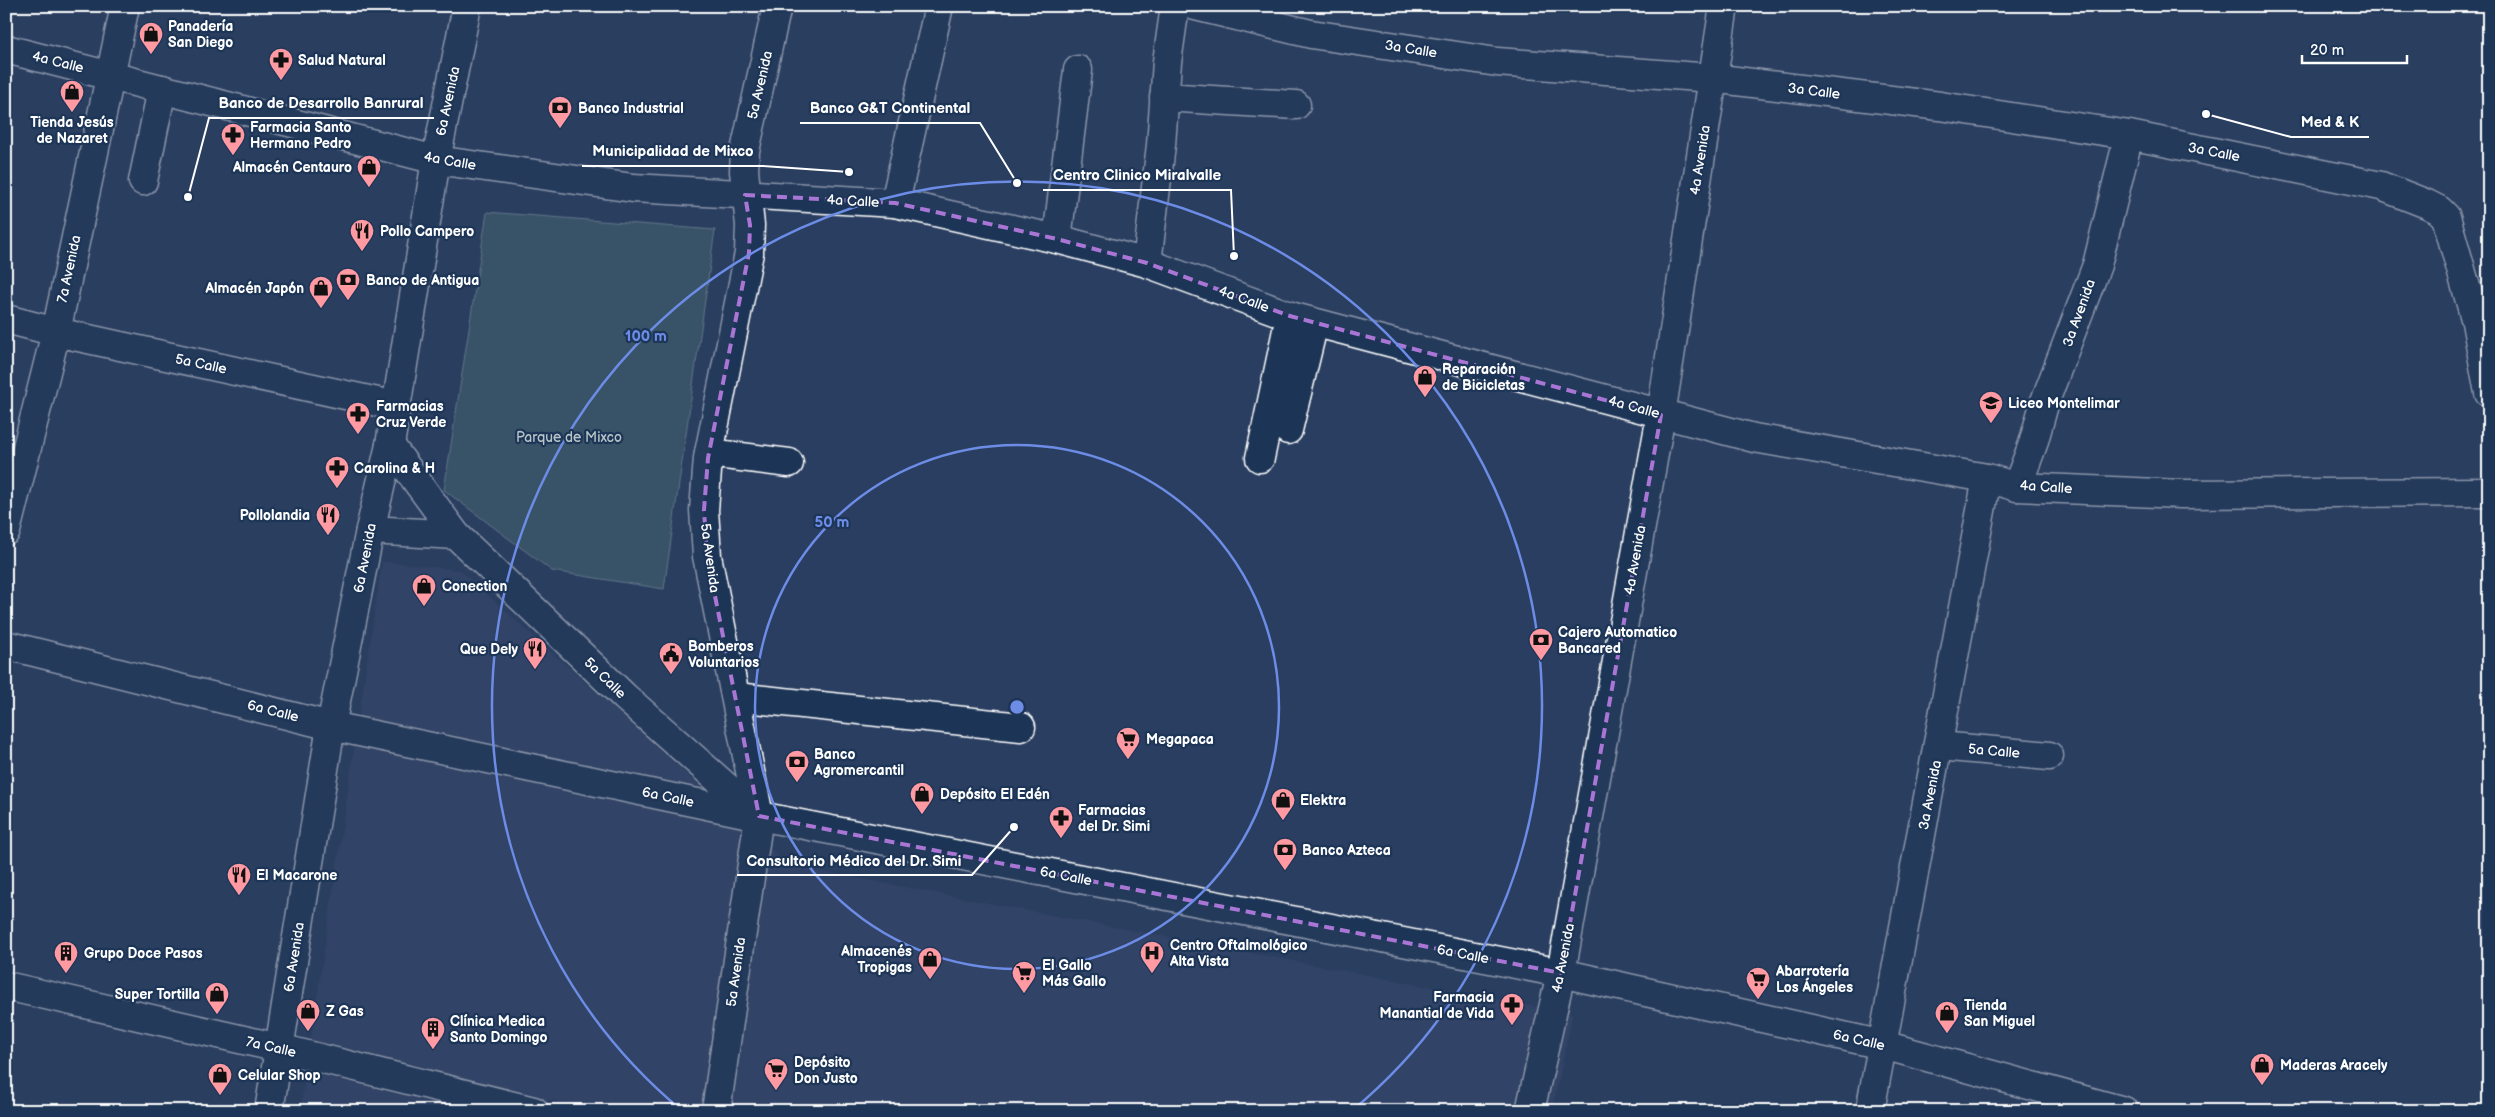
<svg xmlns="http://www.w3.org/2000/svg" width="2495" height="1117" font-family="'Balsamiq Sans',sans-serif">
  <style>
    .built { fill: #3a496d }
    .green { fill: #4c6e70; stroke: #a6b6b8 }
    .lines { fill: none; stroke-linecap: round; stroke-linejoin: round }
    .minor-casing { stroke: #fff; stroke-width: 31 }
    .minor { stroke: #1d3557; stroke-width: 28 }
    .marked { fill: none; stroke: #a976d5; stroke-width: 4; stroke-dasharray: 10 6; stroke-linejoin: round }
    .ring { fill: none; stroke: #6c8ce6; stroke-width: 2.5 }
    .labels { text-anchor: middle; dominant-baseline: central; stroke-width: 4.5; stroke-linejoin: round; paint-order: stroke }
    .poi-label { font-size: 14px; font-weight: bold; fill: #fff; stroke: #1d3557; text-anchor: start }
    .street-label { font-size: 14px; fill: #fff; stroke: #1d3557 }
    .park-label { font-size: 14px; fill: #b7c5c6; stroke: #1d3557 }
    .centre { fill: #6c8ce6; stroke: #1d3557; stroke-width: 2.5 }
    .ring-label { font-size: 15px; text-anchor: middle; font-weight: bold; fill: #6c8ce6; stroke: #1d3557; stroke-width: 4.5; stroke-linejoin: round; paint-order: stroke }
    .leader { fill: none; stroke: #fff; stroke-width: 2 }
    .callout-dot { fill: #fff; stroke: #1d3557; stroke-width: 2 }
    .callout-label { font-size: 15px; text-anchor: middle; font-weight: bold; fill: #fff; stroke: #1d3557; stroke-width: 4.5; stroke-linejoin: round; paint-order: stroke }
  </style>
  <rect width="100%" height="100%" fill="#2a3e61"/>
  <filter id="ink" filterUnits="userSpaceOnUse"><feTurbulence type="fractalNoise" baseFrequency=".02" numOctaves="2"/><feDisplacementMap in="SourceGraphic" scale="10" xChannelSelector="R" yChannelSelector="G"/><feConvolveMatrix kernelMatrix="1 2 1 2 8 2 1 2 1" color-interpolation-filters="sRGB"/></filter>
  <g filter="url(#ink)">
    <polygon class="built" points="382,561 460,570 789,865 1573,1014 1552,1111 600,1111 548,1100 545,1111 300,1111"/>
    <polygon class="green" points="487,212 715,230 664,589 552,571 444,490"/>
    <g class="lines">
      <defs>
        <g id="minor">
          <polyline points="1195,6 1311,34 1497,62 1712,78 1940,106 2129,135 2381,186 2427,204 2439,210 2446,217 2476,322 2489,393"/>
          <polyline points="6,49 436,160 633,188 895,203 1057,239 1147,263 1290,316 1754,438 1987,478 2017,487 2181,494 2489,492"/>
          <polyline points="1164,97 1296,105"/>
          <polyline points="143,181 162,89"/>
          <polyline points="895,203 939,6"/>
          <polyline points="1057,239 1078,70"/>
          <polyline points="1147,263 1161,145 1167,62 1175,6"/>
          <polyline points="6,319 56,332 396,406"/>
          <polyline points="1288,430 1314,323"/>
          <polyline points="390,445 456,535 625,697 758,815"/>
          <polyline points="709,453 789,463"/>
          <polyline points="1260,458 1290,316"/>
          <polyline points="2017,487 2033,444 2045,401 2097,265 2129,135"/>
          <polyline points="370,530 456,535"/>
          <polyline points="6,531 56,332 125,6"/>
          <polyline points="6,645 331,726 759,816 1561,973 1883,1045 2124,1111"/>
          <polyline points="736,697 1021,727"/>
          <polyline points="1939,746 2049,756"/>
          <polyline points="6,986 279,1048 534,1111"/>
          <polyline points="269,1111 331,726 370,530 390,445 436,160 467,6"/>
          <polyline points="716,1111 759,816 707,556 704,510 708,458 749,253 750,225 744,171 745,151 777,6"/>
          <polyline points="1530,1111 1561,973 1661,415 1724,6"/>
          <polyline points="1870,1111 1987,478"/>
        </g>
      </defs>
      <use href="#minor" class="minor-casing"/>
      <use href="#minor" class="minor"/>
    </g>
  </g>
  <path d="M0 0H2495V1117H0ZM745,195L895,203L1057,239L1147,263L1290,316L1661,415L1561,973L759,816L707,556L704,510L708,458L749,253L750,225Z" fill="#2a3e61" fill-opacity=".55" fill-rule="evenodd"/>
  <path class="marked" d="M745,195L895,203L1057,239L1147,263L1290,316L1661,415L1561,973L759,816L707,556L704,510L708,458L749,253L750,225Z"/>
  <g class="ring">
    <circle cx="1017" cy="707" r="262"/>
    <path d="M680 1109A525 525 0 1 1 1354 1109"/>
  </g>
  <defs>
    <symbol id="shop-pin" viewBox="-11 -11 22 30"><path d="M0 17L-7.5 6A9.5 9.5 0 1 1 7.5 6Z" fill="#ff9aa2" stroke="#1d3557"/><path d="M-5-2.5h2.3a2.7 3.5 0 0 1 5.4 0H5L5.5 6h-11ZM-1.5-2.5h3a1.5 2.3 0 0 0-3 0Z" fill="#111"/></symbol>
    <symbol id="pharmacy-pin" viewBox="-11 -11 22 30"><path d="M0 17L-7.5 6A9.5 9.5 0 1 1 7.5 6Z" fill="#ff9aa2" stroke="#1d3557"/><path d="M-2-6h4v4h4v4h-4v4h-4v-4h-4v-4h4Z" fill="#111"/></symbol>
    <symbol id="bank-pin" viewBox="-11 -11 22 30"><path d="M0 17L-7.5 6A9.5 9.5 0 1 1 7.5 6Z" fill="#ff9aa2" stroke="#1d3557"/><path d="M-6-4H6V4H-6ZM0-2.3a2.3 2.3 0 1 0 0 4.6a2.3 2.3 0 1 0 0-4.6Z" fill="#111"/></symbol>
    <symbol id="restaurant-pin" viewBox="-11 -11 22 30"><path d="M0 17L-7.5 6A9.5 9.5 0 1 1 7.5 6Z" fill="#ff9aa2" stroke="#1d3557"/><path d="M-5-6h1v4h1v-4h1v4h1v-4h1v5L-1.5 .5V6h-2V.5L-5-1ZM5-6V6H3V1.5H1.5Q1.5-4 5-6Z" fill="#111"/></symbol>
    <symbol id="school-pin" viewBox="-11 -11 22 30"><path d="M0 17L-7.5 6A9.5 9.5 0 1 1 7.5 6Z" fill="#ff9aa2" stroke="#1d3557"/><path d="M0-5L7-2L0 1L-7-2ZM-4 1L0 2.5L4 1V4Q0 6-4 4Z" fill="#111"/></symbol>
    <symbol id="civic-pin" viewBox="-11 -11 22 30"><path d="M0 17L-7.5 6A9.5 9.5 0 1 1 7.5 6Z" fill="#ff9aa2" stroke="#1d3557"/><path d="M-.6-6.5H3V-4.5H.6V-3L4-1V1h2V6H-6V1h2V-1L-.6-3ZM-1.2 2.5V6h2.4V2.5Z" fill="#111"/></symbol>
    <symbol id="supermarket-pin" viewBox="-11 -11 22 30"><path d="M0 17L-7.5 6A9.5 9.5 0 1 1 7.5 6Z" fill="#ff9aa2" stroke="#1d3557"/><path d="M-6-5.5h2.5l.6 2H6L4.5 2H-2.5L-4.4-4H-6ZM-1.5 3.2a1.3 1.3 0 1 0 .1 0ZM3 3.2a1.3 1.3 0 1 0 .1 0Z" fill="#111"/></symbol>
    <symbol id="building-pin" viewBox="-11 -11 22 30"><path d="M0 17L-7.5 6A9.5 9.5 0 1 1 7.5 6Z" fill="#ff9aa2" stroke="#1d3557"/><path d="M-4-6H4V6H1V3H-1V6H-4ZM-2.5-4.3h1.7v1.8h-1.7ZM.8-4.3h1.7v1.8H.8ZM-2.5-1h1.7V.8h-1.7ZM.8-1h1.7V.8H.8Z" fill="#111"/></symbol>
    <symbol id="hospital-pin" viewBox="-11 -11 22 30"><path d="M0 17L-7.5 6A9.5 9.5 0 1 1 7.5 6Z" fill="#ff9aa2" stroke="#1d3557"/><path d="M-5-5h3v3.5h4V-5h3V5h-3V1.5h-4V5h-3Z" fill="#111"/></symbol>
  </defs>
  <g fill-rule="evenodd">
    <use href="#shop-pin" x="137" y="20" width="28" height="38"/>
    <use href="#pharmacy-pin" x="267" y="46" width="28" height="38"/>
    <use href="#shop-pin" x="58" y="78" width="28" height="38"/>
    <use href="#bank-pin" x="546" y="94" width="28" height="38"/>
    <use href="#pharmacy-pin" x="219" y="121" width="28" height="38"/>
    <use href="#shop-pin" x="355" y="153" width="28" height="38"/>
    <use href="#restaurant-pin" x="348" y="217" width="28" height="38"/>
    <use href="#bank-pin" x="334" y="266" width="28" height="38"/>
    <use href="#shop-pin" x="307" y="274" width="28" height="38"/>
    <use href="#shop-pin" x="1411" y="363" width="28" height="38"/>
    <use href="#school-pin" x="1977" y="389" width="28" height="38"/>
    <use href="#pharmacy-pin" x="344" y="400" width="28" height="38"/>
    <use href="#pharmacy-pin" x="323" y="454" width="28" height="38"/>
    <use href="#restaurant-pin" x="314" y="501" width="28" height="38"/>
    <use href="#shop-pin" x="410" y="572" width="28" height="38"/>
    <use href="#bank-pin" x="1527" y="626" width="28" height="38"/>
    <use href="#restaurant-pin" x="521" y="635" width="28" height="38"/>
    <use href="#civic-pin" x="657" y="640" width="28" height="38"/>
    <use href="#supermarket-pin" x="1114" y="725" width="28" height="38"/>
    <use href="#bank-pin" x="783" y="748" width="28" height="38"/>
    <use href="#shop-pin" x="908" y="780" width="28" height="38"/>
    <use href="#shop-pin" x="1269" y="786" width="28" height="38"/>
    <use href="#pharmacy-pin" x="1047" y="804" width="28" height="38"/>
    <use href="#bank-pin" x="1271" y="836" width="28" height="38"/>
    <use href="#restaurant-pin" x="225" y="861" width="28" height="38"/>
    <use href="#building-pin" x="52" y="939" width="28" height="38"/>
    <use href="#hospital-pin" x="1138" y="939" width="28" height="38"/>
    <use href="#shop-pin" x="916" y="945" width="28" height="38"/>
    <use href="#supermarket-pin" x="1010" y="959" width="28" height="38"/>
    <use href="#supermarket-pin" x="1744" y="965" width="28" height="38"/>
    <use href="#shop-pin" x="203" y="980" width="28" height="38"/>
    <use href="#pharmacy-pin" x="1498" y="991" width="28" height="38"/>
    <use href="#shop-pin" x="294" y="997" width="28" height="38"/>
    <use href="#shop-pin" x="1933" y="999" width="28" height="38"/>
    <use href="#building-pin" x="419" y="1015" width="28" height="38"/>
    <use href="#shop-pin" x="2248" y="1051" width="28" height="38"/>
    <use href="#supermarket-pin" x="762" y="1056" width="28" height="38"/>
    <use href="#shop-pin" x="206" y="1061" width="28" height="38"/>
  </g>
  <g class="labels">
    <g class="poi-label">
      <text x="168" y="26">Panadería<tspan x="168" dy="16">San Diego</tspan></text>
      <text x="298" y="60">Salud Natural</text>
      <text x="578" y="108">Banco Industrial</text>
      <text x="72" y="122" text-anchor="middle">Tienda Jesús<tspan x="72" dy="16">de Nazaret</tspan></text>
      <text x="250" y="127">Farmacia Santo<tspan x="250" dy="16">Hermano Pedro</tspan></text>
      <text x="352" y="167" text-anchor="end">Almacén Centauro</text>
      <text x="380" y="231">Pollo Campero</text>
      <text x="366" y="280">Banco de Antigua</text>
      <text x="304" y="288" text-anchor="end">Almacén Japón</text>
      <text x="1442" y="369">Reparación<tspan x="1442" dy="16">de Bicicletas</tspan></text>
      <text x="2008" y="403">Liceo Montelimar</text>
      <text x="376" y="406">Farmacias<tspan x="376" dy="16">Cruz Verde</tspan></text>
      <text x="354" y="468">Carolina &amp; H</text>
      <text x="310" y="515" text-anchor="end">Pollolandia</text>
      <text x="442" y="586">Conection</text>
      <text x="1558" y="632">Cajero Automatico<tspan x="1558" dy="16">Bancared</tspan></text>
      <text x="688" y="646">Bomberos<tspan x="688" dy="16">Voluntarios</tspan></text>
      <text x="518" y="649" text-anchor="end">Que Dely</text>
      <text x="1146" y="739">Megapaca</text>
      <text x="814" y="754">Banco<tspan x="814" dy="16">Agromercantil</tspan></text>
      <text x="940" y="794">Depósito El Edén</text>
      <text x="1300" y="800">Elektra</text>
      <text x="1078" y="810">Farmacias<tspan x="1078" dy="16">del Dr. Simi</tspan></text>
      <text x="1302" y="850">Banco Azteca</text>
      <text x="256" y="875">El Macarone</text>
      <text x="1170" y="945">Centro Oftalmológico<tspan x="1170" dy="16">Alta Vista</tspan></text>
      <text x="912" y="951" text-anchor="end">Almacenés<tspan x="912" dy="16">Tropigas</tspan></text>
      <text x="84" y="953">Grupo Doce Pasos</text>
      <text x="1042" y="965">El Gallo<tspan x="1042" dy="16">Más Gallo</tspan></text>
      <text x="1776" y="971">Abarrotería<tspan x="1776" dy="16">Los Ángeles</tspan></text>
      <text x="200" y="994" text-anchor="end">Super Tortilla</text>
      <text x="1494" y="997" text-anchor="end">Farmacia<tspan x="1494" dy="16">Manantial de Vida</tspan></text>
      <text x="1964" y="1005">Tienda<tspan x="1964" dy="16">San Miguel</tspan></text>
      <text x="326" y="1011">Z Gas</text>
      <text x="450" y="1021">Clínica Medica<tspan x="450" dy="16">Santo Domingo</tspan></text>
      <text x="794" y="1062">Depósito<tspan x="794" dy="16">Don Justo</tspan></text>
      <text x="2280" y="1065">Maderas Aracely</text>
      <text x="238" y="1075">Celular Shop</text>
    </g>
    <g class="street-label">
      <text transform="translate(1411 49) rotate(9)">3a Calle</text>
      <text transform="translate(58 62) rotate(14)">4a Calle</text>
      <text transform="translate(760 85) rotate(-77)">5a Avenida</text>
      <text transform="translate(1814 91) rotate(7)">3a Calle</text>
      <text transform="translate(448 101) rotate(-78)">6a Avenida</text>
      <text transform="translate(2214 152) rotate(11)">3a Calle</text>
      <text transform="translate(1700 160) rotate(-81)">4a Avenida</text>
      <text transform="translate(450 161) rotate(10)">4a Calle</text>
      <text transform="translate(853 201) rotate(3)">4a Calle</text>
      <text transform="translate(69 269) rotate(-78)">7a Avenida</text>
      <text transform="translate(1244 299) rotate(20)">4a Calle</text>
      <text transform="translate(2079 313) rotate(-70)">3a Avenida</text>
      <text transform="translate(201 364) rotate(12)">5a Calle</text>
      <text transform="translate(1634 407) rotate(15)">4a Calle</text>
      <text transform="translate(2046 487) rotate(4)">4a Calle</text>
      <text transform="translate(365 558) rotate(-79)">6a Avenida</text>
      <text transform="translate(710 558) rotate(82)">5a Avenida</text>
      <text transform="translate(1635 560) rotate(-80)">4a Avenida</text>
      <text transform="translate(605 678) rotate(44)">5a Calle</text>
      <text transform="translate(273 711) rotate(14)">6a Calle</text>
      <text transform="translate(1994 751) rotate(5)">5a Calle</text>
      <text transform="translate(1930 795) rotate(-79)">3a Avenida</text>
      <text transform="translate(668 797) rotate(12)">6a Calle</text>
      <text transform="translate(1066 876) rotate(11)">6a Calle</text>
      <text transform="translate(1463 954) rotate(11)">6a Calle</text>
      <text transform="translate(294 957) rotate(-81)">6a Avenida</text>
      <text transform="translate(1563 958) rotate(-79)">4a Avenida</text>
      <text transform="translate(736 972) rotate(-82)">5a Avenida</text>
      <text transform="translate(1859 1040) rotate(13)">6a Calle</text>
      <text transform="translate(271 1047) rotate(13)">7a Calle</text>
    </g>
    <g class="park-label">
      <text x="569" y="437">Parque de Mixco</text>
    </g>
  </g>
  <circle cx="1017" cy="707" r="8" class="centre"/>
  <g class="ring-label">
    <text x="646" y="341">100 m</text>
    <text x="832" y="527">50 m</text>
  </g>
  <path class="leader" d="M188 197L209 118H434M1017 183L980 123H800M2206 114L2291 137H2369M849 172L763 166H582M1234 256L1231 190H1043M1014 827L972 875H737"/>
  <g class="callout-dot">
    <circle cx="188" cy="197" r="5"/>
    <circle cx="1017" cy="183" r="5"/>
    <circle cx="2206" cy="114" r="5"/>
    <circle cx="849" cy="172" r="5"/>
    <circle cx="1234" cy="256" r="5"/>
    <circle cx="1014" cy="827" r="5"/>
  </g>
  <g class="callout-label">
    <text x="321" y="108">Banco de Desarrollo Banrural</text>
    <text x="890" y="113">Banco G&amp;T Continental</text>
    <text x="2330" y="127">Med &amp; K</text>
    <text x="673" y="156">Municipalidad de Mixco</text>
    <text x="1137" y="180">Centro Clinico Miralvalle</text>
    <text x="854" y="866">Consultorio Médico del Dr. Simi</text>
  </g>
  <rect width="2495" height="1117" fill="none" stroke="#1d3557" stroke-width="25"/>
  <rect x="12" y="12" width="2470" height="1092" fill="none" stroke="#fff" stroke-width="2" filter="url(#ink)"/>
  <path d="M2302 55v8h105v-8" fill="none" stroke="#ffffff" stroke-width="2.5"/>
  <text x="2310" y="55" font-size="15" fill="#ffffff" stroke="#1d3557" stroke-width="4" paint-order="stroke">20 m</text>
</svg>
